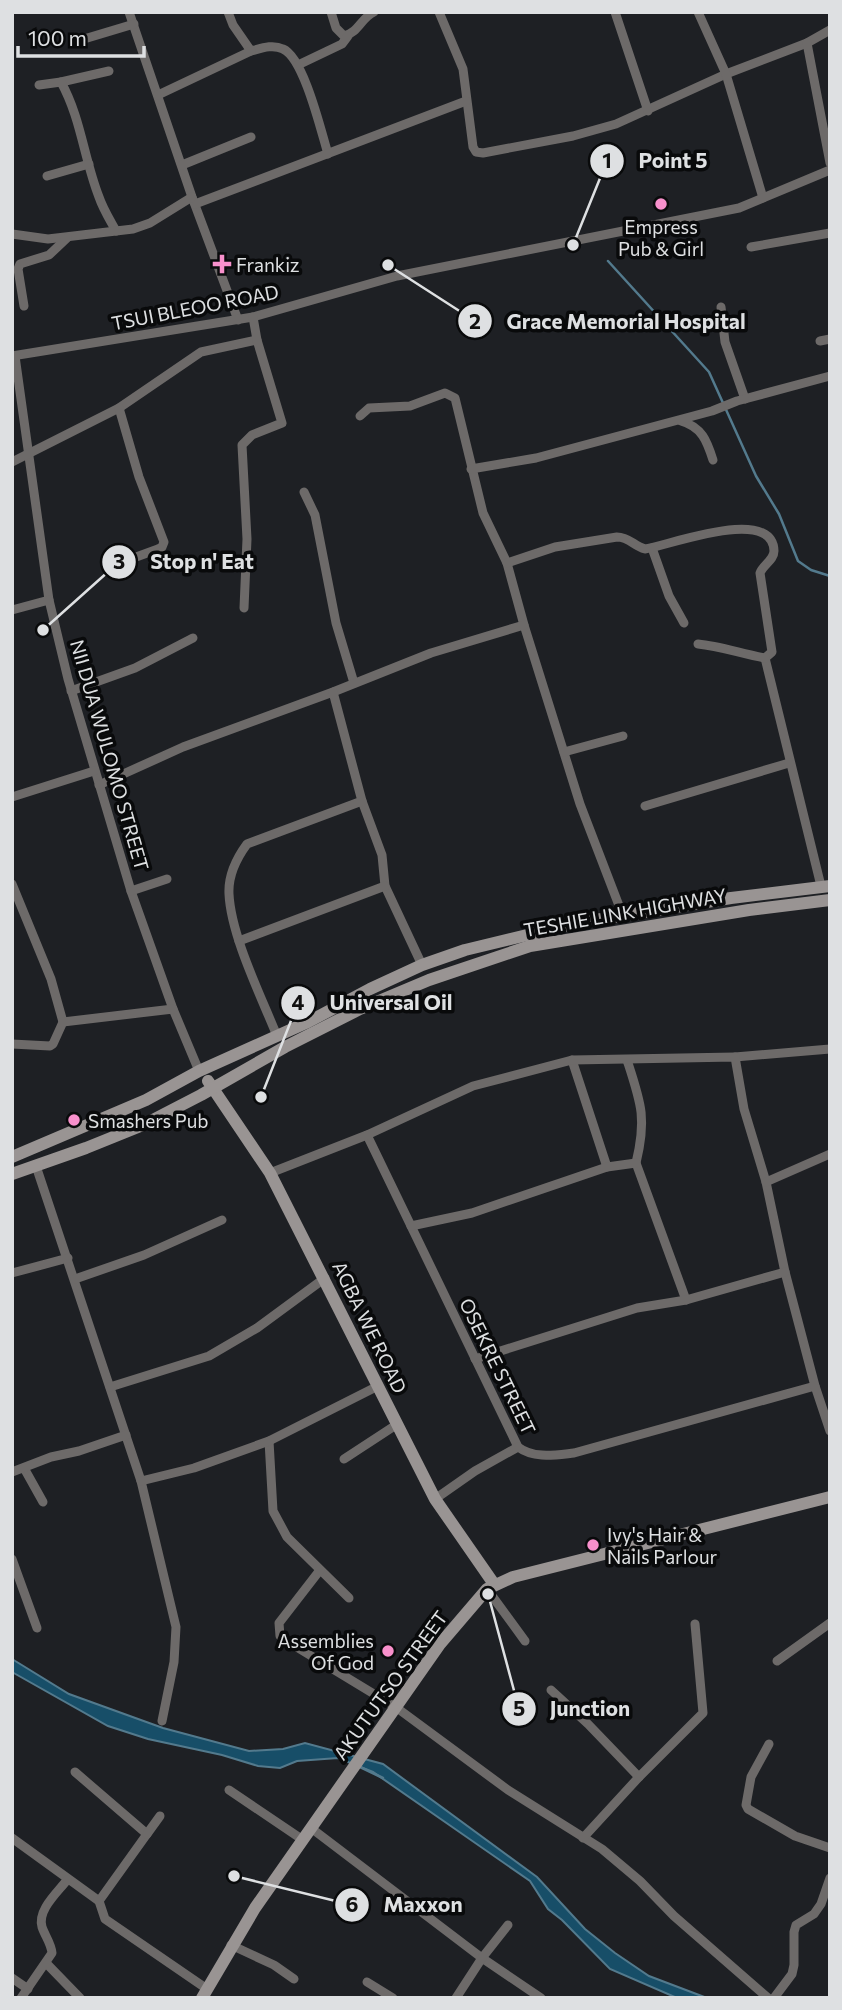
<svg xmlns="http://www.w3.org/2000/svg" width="842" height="2010" font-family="Commissioner,sans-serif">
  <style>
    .water { fill: #174e68; stroke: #537a8d; stroke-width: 2 }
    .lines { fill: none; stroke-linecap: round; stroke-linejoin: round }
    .stream { stroke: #537a8d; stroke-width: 2.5 }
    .street { stroke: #6d6a69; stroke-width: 9 }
    .secondary { stroke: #999493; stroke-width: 12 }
    .poi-dot { fill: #f890cc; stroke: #090a0b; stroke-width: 2.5 }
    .labels { text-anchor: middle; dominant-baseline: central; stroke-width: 7; stroke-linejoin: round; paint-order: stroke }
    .poi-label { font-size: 19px; fill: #dee0e2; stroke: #090a0b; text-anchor: start }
    .street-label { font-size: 19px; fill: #dee0e2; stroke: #090a0b }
    .leader { fill: none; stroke: #dee0e2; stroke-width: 2.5 }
    .callout-dot { fill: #dee0e2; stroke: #090a0b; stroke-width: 2.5 }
    .mark-label { font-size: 21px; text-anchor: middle; font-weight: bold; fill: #111 }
    .callout-label { font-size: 21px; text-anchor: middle; font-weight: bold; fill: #dee0e2; stroke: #090a0b; stroke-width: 7; stroke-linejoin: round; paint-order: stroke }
  </style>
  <rect width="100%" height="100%" fill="#1e2024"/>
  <polygon class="water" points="12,1659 69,1694 163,1728 249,1751 283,1749 305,1743 383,1764 537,1877 585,1929 615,1953 649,1976 707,1998 677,1998 610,1969 562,1920 548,1909 530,1881 373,1772 338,1758 297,1761 280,1768 258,1766 222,1755 148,1739 108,1726 12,1672"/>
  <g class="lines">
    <g class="stream">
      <polyline points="608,261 709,372 756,476 779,514 798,561 811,570 830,576"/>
      <polyline points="360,1767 383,1778"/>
    </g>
    <g class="street">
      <polyline points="129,12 192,197 238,320"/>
      <path d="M228,12L233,25L251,51C262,48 273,44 283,49C304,58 321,131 328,154"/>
      <path d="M331,12L336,28L344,36C358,33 361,18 374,12"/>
      <polyline points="439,12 463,69 473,147 476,152 483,153 573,136 616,124 726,74 807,43 830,30"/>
      <polyline points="615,12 648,111"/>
      <polyline points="698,12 726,74 763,198"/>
      <polyline points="84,39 134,24"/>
      <polyline points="807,43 830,163"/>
      <polyline points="298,65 342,44 348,36"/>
      <polyline points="61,82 109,71"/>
      <path d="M39,85L61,82C81,118 84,159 99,197C103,209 110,220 116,231"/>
      <polyline points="158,95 251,51"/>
      <polyline points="182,165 251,137"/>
      <polyline points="47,176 89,164"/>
      <polyline points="195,204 466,101"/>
      <polyline points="12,234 48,239 133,229 150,223 192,197"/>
      <polyline points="751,247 830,233"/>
      <polyline points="24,306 18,269 20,264 49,255 67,238"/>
      <polyline points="721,307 725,342 745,399"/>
      <polyline points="820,341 830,339"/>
      <polyline points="12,356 253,317 397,276 739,208 830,170"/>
      <polyline points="15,356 49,600 68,679 131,891 173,1009 199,1071"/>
      <polyline points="360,416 369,408 410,406 445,393 455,398 483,513 507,563 524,625 580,804 623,916"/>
      <path d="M681,421C702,427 707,441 713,460"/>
      <polyline points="12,462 119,408 201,352 257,340"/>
      <polyline points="471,469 536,458 712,411 737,401 830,376"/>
      <polyline points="304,492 315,515 336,623 354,683"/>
      <polyline points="652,548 669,596 684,623"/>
      <path d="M507,563L555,547L617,537C629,537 634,546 645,549C667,546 773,505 774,551C774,560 763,565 760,573L772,652L765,658L821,886"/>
      <polyline points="117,564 158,549 162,547 164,542 139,477 119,408"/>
      <polyline points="244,608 247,539 242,445 252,435 282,423 257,340 253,317"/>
      <polyline points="12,610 49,600"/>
      <path d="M698,644C720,646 742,654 765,658"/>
      <polyline points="71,691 135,668 193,638"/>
      <polyline points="564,752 623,736"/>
      <polyline points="99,785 183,747 333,692 431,653 524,625"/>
      <polyline points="12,797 94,771"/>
      <polyline points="362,801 382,855 385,886 422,965"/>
      <polyline points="645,806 789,763"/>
      <polyline points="12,884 51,979 63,1022"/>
      <polyline points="131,891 167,879"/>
      <polyline points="239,941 385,886"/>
      <path d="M277,1036C261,996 231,936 229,894C228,875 236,859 247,844L362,801L333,692"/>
      <polyline points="12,1044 50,1046 53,1044 63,1022 173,1009"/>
      <polyline points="735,1057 830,1049"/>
      <polyline points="572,1060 607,1167"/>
      <path d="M627,1060C641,1103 647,1118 636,1163"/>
      <path d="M367,1135L518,1447C534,1459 555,1455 574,1453L815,1386"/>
      <polyline points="36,1166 141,1481 176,1627 174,1662 162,1721"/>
      <polyline points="270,1173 367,1135 473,1086 572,1060 735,1057 744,1109 766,1182 785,1272 815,1386 830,1431"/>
      <polyline points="766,1182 830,1154"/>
      <polyline points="411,1226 472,1213 607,1167 636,1163 686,1300"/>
      <polyline points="12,1273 68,1258"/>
      <polyline points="75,1279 144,1255 222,1220"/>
      <polyline points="475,1359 637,1308 686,1300 785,1272"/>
      <polyline points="110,1387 209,1356 257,1328 325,1278"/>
      <polyline points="269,1441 273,1511 287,1537 349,1598"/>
      <polyline points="344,1459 396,1425"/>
      <polyline points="24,1468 43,1502"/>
      <polyline points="12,1472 51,1457 79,1451 126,1435"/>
      <polyline points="141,1481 194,1468 269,1441 378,1386"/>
      <polyline points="435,1499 475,1471 518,1447"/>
      <polyline points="12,1559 37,1628"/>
      <polyline points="320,1570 279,1623 280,1636 285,1640 397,1708 508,1790 602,1849 640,1881 674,1916 768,1998"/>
      <polyline points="487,1589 525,1641"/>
      <polyline points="777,1661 830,1623"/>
      <polyline points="551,1690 588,1724 639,1777"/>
      <polyline points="769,1744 751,1777 746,1805 748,1809 795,1836 830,1848"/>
      <polyline points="75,1772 147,1834 99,1901"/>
      <polyline points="229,1790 303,1840"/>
      <polyline points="311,1828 482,1958 541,1998"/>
      <polyline points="147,1834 160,1816"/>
      <polyline points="12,1838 99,1901 105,1919 207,1989"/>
      <polyline points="583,1838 639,1777 703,1713 695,1624"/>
      <polyline points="231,1945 274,1965 294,1979"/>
      <polyline points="46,1963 80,1998"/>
      <polyline points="12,1978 28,1989"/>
      <polyline points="367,1982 393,1998"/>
      <path d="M21,1998L52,1953C51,1943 45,1936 42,1927C37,1910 58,1892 67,1880"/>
      <polyline points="456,1998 482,1958 508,1925"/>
      <polyline points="774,1998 792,1974 794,1965 794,1932 796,1925 814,1914 821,1904 830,1878"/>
    </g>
    <g class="secondary">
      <polyline points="208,1081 270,1173 435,1499 494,1584"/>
      <polyline points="12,1157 146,1100 199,1071 308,1022 370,989 422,965 465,950 577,923 731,898 830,886"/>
      <polyline points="12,1174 86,1148 143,1125 201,1095 285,1047 360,1009 429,980 530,946 749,910 830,900"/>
      <polyline points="202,1998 255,1908 440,1644 487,1589 513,1577 830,1497"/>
    </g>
  </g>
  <g class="poi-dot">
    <circle cx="661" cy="204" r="7"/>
    <path d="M218.5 253.5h7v7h7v7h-7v7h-7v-7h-7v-7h7z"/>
    <circle cx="74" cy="1120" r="7"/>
    <circle cx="593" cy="1545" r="7"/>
    <circle cx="388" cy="1651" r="7"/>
  </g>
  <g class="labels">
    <g class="poi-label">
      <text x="661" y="226" text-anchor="middle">Empress<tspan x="661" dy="22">Pub &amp; Girl</tspan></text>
      <text x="236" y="264">Frankiz</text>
      <text x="88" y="1120">Smashers Pub</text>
      <text x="607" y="1534">Ivy's Hair &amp;<tspan x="607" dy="22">Nails Parlour</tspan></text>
      <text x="374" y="1640" text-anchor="end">Assemblies<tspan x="374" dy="22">Of God</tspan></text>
    </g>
    <g class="street-label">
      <text transform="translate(195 307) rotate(-11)">TSUI BLEOO ROAD</text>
      <text transform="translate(110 755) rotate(74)">NII DUA WULOMO STREET</text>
      <text transform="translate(625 912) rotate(-10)">TESHIE LINK HIGHWAY</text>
      <text transform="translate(370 1327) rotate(64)">AGBA WE ROAD</text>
      <text transform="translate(498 1366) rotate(64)">OSEKRE STREET</text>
      <text transform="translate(390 1685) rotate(-54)">AKUTUTSO STREET</text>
    </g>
  </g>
  <path class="leader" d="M573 245L607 161M388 265L475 321M43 630L119 562M261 1097L298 1003M488 1594L519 1709M234 1876L352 1905"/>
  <g class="callout-dot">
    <circle cx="573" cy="245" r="7"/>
    <circle cx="388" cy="265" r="7"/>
    <circle cx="43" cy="630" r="7"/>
    <circle cx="261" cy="1097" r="7"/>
    <circle cx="488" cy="1594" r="7"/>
    <circle cx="234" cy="1876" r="7"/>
    <circle cx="607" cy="161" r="18"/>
    <circle cx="475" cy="321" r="18"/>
    <circle cx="119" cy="562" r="18"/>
    <circle cx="298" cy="1003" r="18"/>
    <circle cx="519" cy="1709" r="18"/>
    <circle cx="352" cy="1905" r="18"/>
  </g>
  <g class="mark-label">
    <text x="607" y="168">1</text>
    <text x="475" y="329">2</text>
    <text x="119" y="569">3</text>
    <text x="298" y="1010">4</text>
    <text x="519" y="1716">5</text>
    <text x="352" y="1912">6</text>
  </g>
  <g class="callout-label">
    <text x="673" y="168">Point 5</text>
    <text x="626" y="329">Grace Memorial Hospital</text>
    <text x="202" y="569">Stop n' Eat</text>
    <text x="391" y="1010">Universal Oil</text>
    <text x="590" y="1716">Junction</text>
    <text x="423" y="1912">Maxxon</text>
  </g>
  <rect width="842" height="2010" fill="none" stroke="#dee0e2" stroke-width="28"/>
  <path d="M18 46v10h126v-10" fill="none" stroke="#dee0e2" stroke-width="3.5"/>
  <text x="28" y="46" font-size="21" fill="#dee0e2" stroke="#090a0b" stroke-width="5" paint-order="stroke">100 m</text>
</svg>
